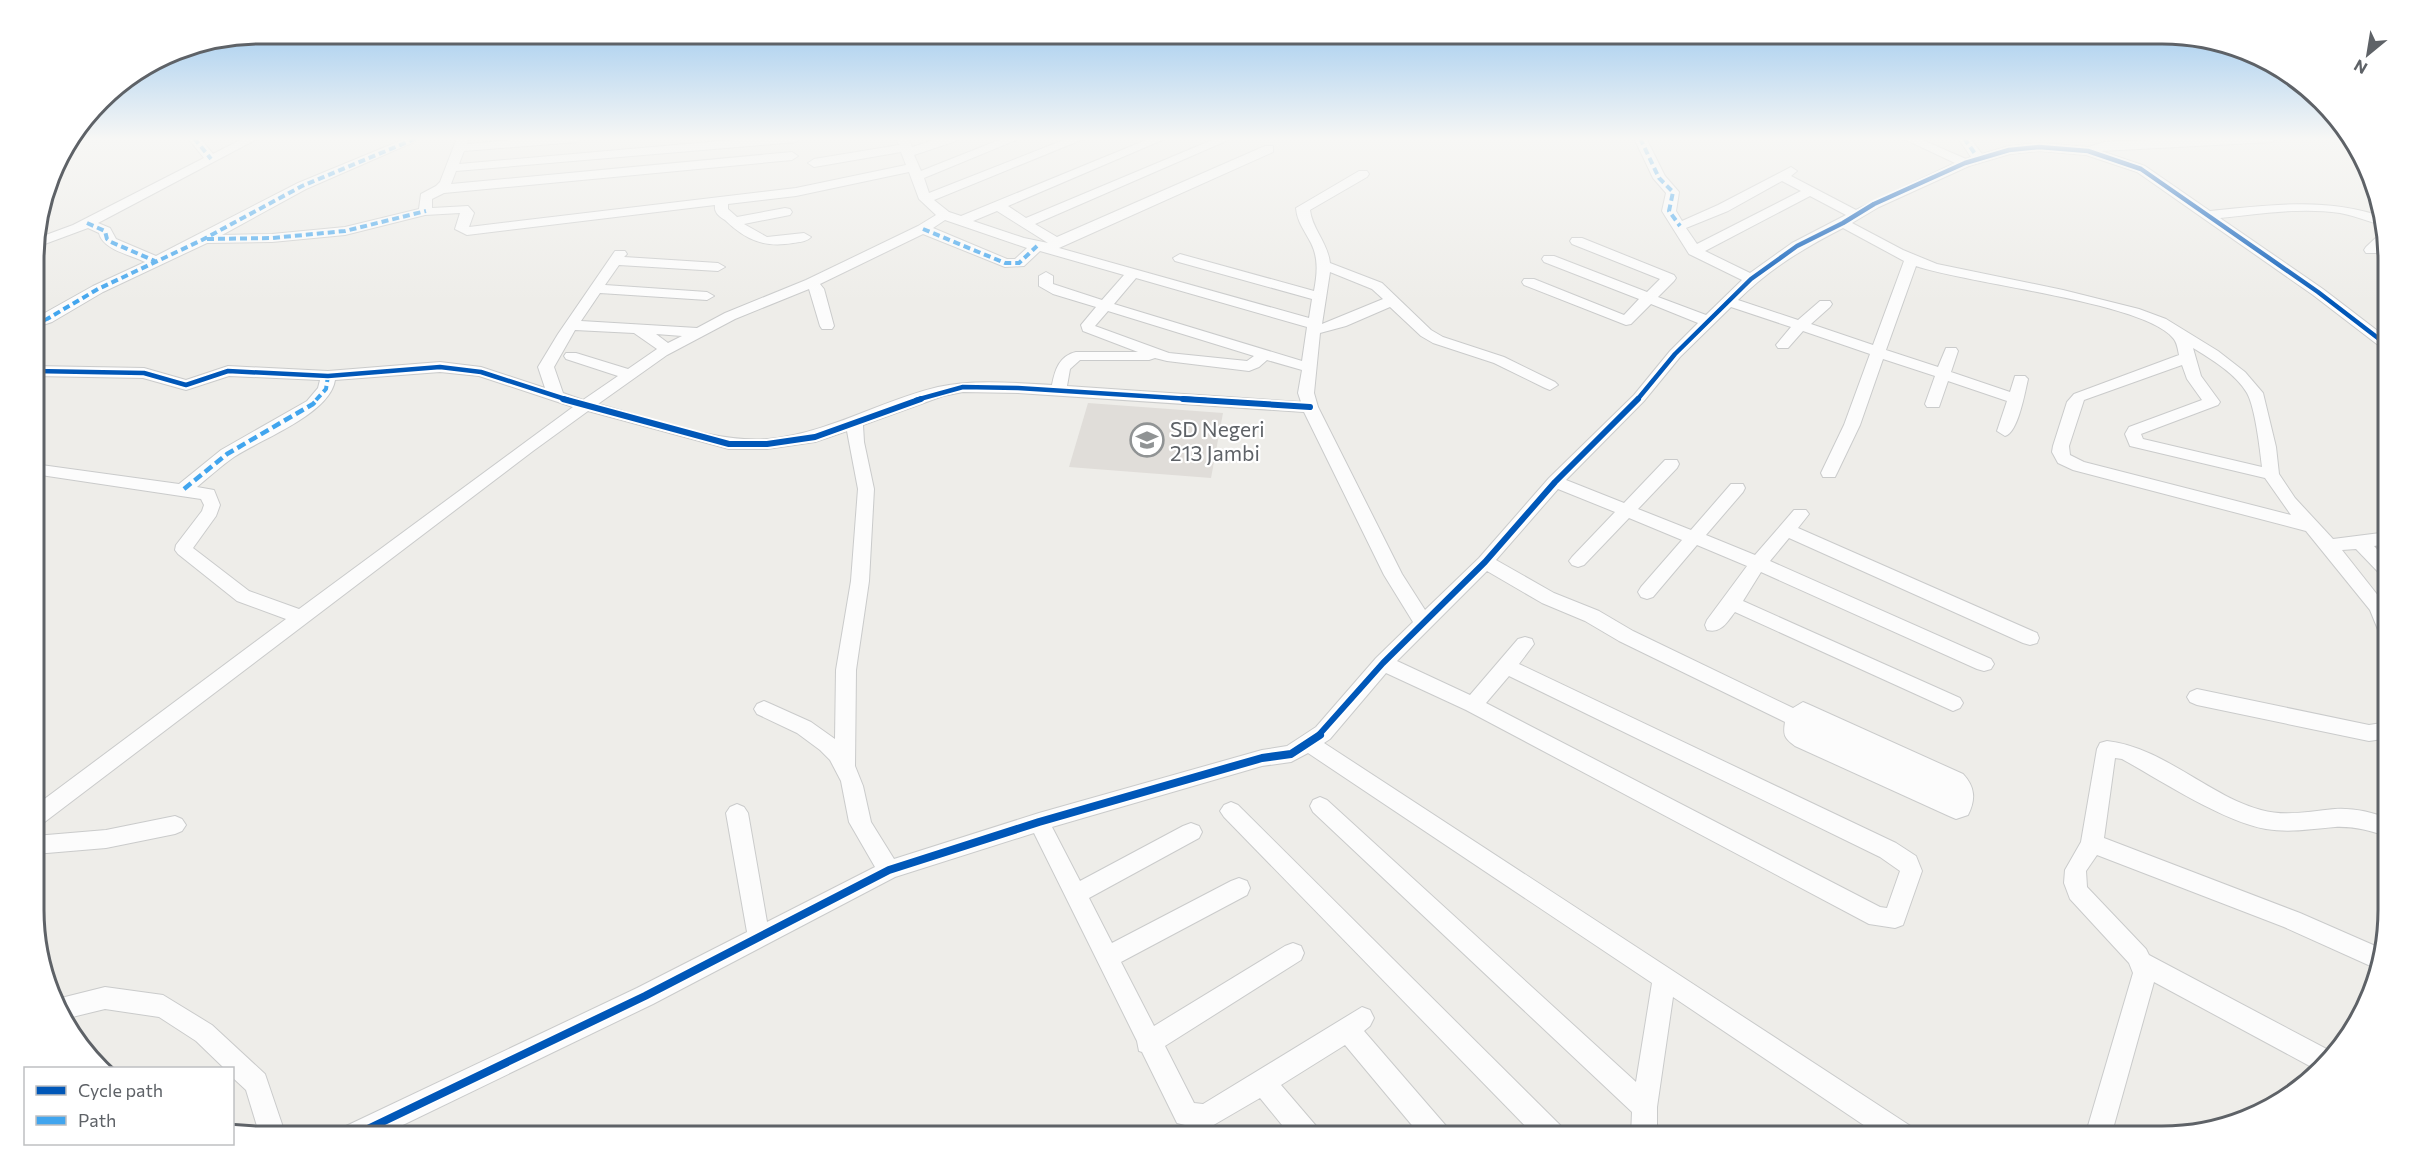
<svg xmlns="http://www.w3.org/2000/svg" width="2422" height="1169" font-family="Commissioner,sans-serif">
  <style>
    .education { fill: #e0ddd9 }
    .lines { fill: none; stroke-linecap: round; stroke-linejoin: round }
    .minor-casing { stroke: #cacbcb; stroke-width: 2 }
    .minor { fill: #fcfcfc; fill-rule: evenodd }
    .quiet-far1 { stroke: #41a5ee; stroke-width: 4; stroke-dasharray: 7 4; stroke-linecap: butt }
    .quiet { stroke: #41a5ee; stroke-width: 4.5; stroke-dasharray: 9 4.5; stroke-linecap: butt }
    .cycleway-far2-casing { stroke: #fff; stroke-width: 8 }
    .cycleway-far1-casing { stroke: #fff; stroke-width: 10 }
    .cycleway-casing { stroke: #fff; stroke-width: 11 }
    .cycleway-far2 { stroke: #0057b8; stroke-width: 4.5 }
    .cycleway-far1 { stroke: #0057b8; stroke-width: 6 }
    .cycleway { stroke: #0057b8; stroke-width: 8 }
    .labels { text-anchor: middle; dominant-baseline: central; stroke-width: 4.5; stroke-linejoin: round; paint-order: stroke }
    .poi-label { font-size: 21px; fill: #5e6267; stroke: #fff; text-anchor: start }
    .rim { fill: none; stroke: #5e6267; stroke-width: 3 }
  </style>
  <rect width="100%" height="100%" fill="#eeede9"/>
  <polygon class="education" points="1088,403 1223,413 1211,478 1069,467"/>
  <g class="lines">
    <defs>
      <g id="minor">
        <path d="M188,138H200L213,154L244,138H259L98,223L110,228L116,239L156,256L298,183L407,138H423L306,189L222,235L272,234L345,227L419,209L421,194L436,186L440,182L457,138H469L467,144L534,138H583L577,142L464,151L459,164L755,138H802L796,142L456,171L451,184L792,152L798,156L792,160L444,193L432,199V208L468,206L474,213L469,227L796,188L906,165L901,152L814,167L808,163L814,159L899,145L896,138H908L912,147L940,138H958L956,141L914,155L921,171L1004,138H1021L924,178L929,193L1069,138H1086L934,200L949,212L961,216L1151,138H1167L1008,206L1026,218L1217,138H1233L1035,224L1057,237L1265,146H1273V152L1059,248L1309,318L1312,299L1175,261L1173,258L1180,254L1314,291C1317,275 1319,259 1311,243C1305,231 1297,222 1296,208L1359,171H1367L1369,174L1367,177L1310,210C1312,229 1328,243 1330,263L1382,283L1431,330L1443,337L1504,357L1555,382L1558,385L1550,390L1545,388L1494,363L1433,343L1421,336L1390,307L1346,326L1320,333L1314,393L1318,407L1402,574L1425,610L1479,558L1549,478L1634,395L1670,351L1698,323L1651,304L1631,324L1626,325L1524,285L1522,282L1524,279H1534L1624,315L1639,299L1544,262L1542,259L1544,256H1554L1647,292L1660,279L1572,244L1570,241L1572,238H1582L1674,275L1676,278L1674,281L1658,297L1706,315L1742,280L1689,254L1662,211L1666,193L1653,178L1634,138H1646L1665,176L1679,192L1676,211L1682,221L1718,205L1791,167L1797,171L1791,176L1856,210L1955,163L1902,138H1918L1966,159L1971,157L1958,138H1970L1982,154L2009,146L2039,143L2088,147L2104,142L2197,138H2278L2272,142L2101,151L2145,166L2210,211C2270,205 2326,197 2383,217L2385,226C2370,222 2356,216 2340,213C2300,207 2260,214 2220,218L2323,289L2387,338V349L2382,348L2313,295L2137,172L2086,155L2039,151L2010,154L1969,166L1879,207L1852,223L1903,250L1937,264L2063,290L2139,309L2166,319L2218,351L2245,372L2263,393L2276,447L2279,474L2295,498L2333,539L2388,532V544L2374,546L2388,561V578L2382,576L2356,549L2342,550L2387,607L2388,639L2381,637L2370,610L2306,531L2073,470L2058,463L2052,452L2053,446L2067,402L2074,394L2179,355C2178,350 2177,342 2173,338C2144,302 1968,284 1916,266L1886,350L1938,367L1946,348H1956L1958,351L1951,372L2010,392L2015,376H2025L2028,379C2025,392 2018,433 2005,436L1997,431L2007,401L1948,381L1939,407H1927L1925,404L1935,376L1883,359L1860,425L1837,473L1835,477H1823L1821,473L1844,425L1870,354L1803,331L1788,348H1778L1776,345L1791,327L1731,307L1680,357L1644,401L1566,480L1624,503L1665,460H1677L1679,464L1677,468L1638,509L1691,530L1731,484H1743L1745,488L1743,492L1706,535L1755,555L1794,510H1806L1809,514L1798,528L2037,633L2039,638L2037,643L2030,645L2023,643L1789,538L1770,561L1991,659L1994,664L1991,669L1984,671L1977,669L1761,572L1743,601L1960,698L1963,703L1960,708L1953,711L1735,612C1727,622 1721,634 1707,630L1705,625L1707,620L1747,566L1697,545L1653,597L1647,599L1641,597L1638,592L1641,587L1682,540L1629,518L1584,565L1578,567L1572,565L1569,561L1572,557L1615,512L1558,489L1496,560L1554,593L1599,611L1633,631L1793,708L1803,702L1810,705L1963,774C1975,787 1976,799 1968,815L1956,819L1949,816L1795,746C1784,738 1783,735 1785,722L1619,641L1585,621L1542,603L1487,571L1397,661L1470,695L1518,639L1525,637L1532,639L1534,644L1519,664L1896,843L1916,856L1922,871L1903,925L1895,928L1869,924L1466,710L1386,673L1330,739L1324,743L1912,1127L1915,1136H1880L1673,997L1657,1107V1136H1631L1632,1112L1313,812L1310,806L1313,800L1320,797L1327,800L1636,1082L1652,983L1308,753L1291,762L1262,766L1052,827L1080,881L1183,826L1191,823L1199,826L1202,832L1199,838L1089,898L1112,943L1231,881L1239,878L1247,881L1250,888L1247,895L1121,962L1154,1026L1285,946L1293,943L1301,946L1304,953L1301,960L1165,1046L1194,1103L1203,1104L1362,1007L1370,1010L1374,1018L1370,1026L1364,1031L1447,1127L1451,1136H1421L1345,1045L1281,1085L1317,1127L1321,1136H1291L1260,1098L1205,1130L1177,1123L1142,1052L1139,1051L1137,1041L1034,833L895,877L653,1004L380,1136H340L344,1127L637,988L747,932L726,813L730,807L737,804L744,807L748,813L767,922L875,867L849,822L841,781L830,760L820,750L797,733L757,714L754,709L757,704L764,701L771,704L811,722L835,739L836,670L851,581L858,489L847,431L815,442L767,449H729L588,411L533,451L42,824L35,827V806L286,619L237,601L178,554L175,550L176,545L202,511L204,505L201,499L34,474V464L179,484L221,450L307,401L318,388L320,380L229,376L186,390L143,378L34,376V366L144,368L186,380L228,366L328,371L440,362L481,367L545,388L538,367L558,334L615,251H625L627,254L624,257L718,263L725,267L718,271L619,265L605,285L707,292L714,296L707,300L600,293L581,321L697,328L725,313L806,280L918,226L936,215L919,199L909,172L796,196L728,204V209L737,217L785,208L790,209L792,212L790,215L744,224L767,237L804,233L811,237C806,242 800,242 793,243C764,248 746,240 725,220C719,216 714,213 715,205L467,235L455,229L460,213L425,215L345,235L272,242L207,243L103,292L52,322L34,328V319L93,286L145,262C131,255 103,250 99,233L88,228L34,248L35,239L73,225L204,158ZM1782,181L1801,191L1697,244L1686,228L1728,211ZM1810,196L1846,215L1792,243L1750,273L1705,251ZM997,211L1048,243L1024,238L973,221ZM945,220L1027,248L1015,259H1007L933,228ZM1843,228L1904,261L1873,345L1811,324L1830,307L1832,304L1830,301H1820L1798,320L1738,300C1769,269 1804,248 1843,228ZM923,234L1005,267L1024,266L1040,251L1124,275L1102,300L1053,284V276L1046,272L1039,276V286L1053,294L1096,307L1081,325L1083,331L1138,352H1076C1059,356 1055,370 1052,385C1014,383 975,379 938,387C879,401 830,433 768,439C715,443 650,418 598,404L667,355L735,319L809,289L820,326L822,329H832L834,326L824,289L820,284ZM1330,272L1372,289L1383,299L1322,324ZM1136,278L1307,327L1302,361L1114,304ZM1108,311L1254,356L1247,361L1169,353L1095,326ZM575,330L634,333L657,349L628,369L576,353H566L564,356L566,359L618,376L583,400L563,393L554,367ZM656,334L682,336L668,343ZM2193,348C2211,359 2236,374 2247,393C2255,407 2260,449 2262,467L2143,439L2141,434L2218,405L2220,402L2201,376ZM1155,358L1167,361L1249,371L1259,367L1267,360L1302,370L1298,393L1301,402L1067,386L1070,369L1080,360H1149ZM2182,365L2187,379L2202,400L2129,427L2125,434L2130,446L2265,478L2291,515L2084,462L2070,455L2069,446L2084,400ZM440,372L479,376L573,407L299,609L249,591L193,548L216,516L220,505L214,490L197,487C209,477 221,466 234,457C261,439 330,414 335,380ZM963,392L1018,393L1304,412L1384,575L1413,622L1376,658L1316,727L1287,746L1262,750L1039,813L894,859L871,822L863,786L855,766L856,670L869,581L874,489L864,442L863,425L943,396ZM1509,676L1880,857L1900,871L1887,908L1880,907L1486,703Z"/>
        <polygon points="2387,231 2387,242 2376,253 2366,253 2364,250 2366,247 2382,232"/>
        <polygon points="2197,689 2369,725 2388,722 2389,738 2369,741 2197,705 2190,702 2187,697 2190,692"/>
        <path d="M2107,741C2163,747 2207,795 2261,810C2286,817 2310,811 2335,809C2353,808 2372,812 2389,819V837C2371,831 2354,826 2335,827C2311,829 2290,833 2266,829C2224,822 2160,780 2122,759L2115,758L2104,838L2300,913L2380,948L2375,968L2284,927L2097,855L2086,871L2087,887L2146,949L2149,955L2336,1054L2319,1071L2154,982L2111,1136H2085L2133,973L2129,963L2070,899L2064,883L2065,870L2081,842L2097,749L2100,743Z"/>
        <polygon points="1231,802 1238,805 1562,1127 1566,1136 1535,1136 1224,817 1220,811 1224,805"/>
        <polygon points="175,816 182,819 186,825 182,831 175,834 106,848 35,854 35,836 106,830"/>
        <polygon points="105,987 163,995 212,1025 265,1074 286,1136 260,1136 246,1090 232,1077 232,1068 224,1068 196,1041 159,1017 105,1009 64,1019 53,1000"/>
      </g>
    </defs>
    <use href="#minor" class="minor-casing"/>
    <use href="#minor" class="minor"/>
    <g class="quiet-far1">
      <polyline points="194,138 211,159"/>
      <polyline points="1640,138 1659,178 1673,192 1669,211 1680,226"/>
      <polyline points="1964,138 1978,158"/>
      <polyline points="87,223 105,231 107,239 111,242 155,261"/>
      <polyline points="923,229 1005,263 1019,263 1037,246"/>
      <polyline points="207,239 272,238 345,231 426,211"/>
      <polyline points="34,324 47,319 98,289 202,240 302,186 417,138"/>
      <polyline points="316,400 326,389 328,376"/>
    </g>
    <polyline class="quiet" points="184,489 227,454 313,404 318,399"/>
    <defs>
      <g id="cycleway-far2">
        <polyline points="34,371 144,373 186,385 228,371 328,376 440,367 481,372 568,400"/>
        <polyline points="916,400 963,387 1018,388 1206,400"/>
        <polyline points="1637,400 1675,354 1751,279 1797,246 1843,223 1874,204 1965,163 2009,150 2039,147 2088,151 2141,169 2318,292 2387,345"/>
      </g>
      <g id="cycleway-far1">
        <polyline points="563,399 729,444 767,444 815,437 921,399"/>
        <polyline points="1183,399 1310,407"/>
        <polyline points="1317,737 1383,663 1485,562 1555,482 1638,399"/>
      </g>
      <polyline id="cycleway" points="353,1136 645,996 889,870 1039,822 1262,758 1291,754 1320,735"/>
    </defs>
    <use href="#cycleway-far2" class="cycleway-far2-casing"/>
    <use href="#cycleway-far1" class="cycleway-far1-casing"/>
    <use href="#cycleway" class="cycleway-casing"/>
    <use href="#cycleway-far2" class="cycleway-far2"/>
    <use href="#cycleway-far1" class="cycleway-far1"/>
    <use href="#cycleway" class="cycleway"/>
  </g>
  <linearGradient id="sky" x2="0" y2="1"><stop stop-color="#97c6ee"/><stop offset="0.46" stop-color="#f7f7f5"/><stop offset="1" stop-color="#f7f7f5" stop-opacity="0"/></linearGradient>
  <rect width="2422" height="302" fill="url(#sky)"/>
  <defs>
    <symbol id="school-ring" viewBox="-11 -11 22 22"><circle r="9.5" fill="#fff" stroke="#909394" stroke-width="1.5"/><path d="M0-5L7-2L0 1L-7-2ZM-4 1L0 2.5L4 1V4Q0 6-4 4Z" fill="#909394"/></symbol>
  </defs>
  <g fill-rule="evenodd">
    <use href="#school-ring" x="1128" y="421" width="38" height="38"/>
  </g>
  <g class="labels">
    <g class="poi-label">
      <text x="1170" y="428">SD Negeri<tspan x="1170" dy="24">213 Jambi</tspan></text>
    </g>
  </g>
  <path d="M0 0H2422V1169H0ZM260 44H2162A216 216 0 0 1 2378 260V910A216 216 0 0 1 2162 1126H260A216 216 0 0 1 44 910V260A216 216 0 0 1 260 44Z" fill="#fff" fill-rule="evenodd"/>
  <path class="rim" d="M260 44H2162A216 216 0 0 1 2378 260V910A216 216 0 0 1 2162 1126H260A216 216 0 0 1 44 910V260A216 216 0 0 1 260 44Z"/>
  <rect x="24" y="1067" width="210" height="78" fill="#ffffff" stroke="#bfc0c2" stroke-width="1.5"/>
  <rect x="36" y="1086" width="30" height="9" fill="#0057b8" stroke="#bfc0c2" stroke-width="1.5"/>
  <text x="78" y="1097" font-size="18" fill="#5e6267">Cycle path</text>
  <rect x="36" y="1116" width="30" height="9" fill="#41a5ee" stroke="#bfc0c2" stroke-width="1.5"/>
  <text x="78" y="1127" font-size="18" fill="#5e6267">Path</text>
  <g transform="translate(2368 54) rotate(210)" stroke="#ffffff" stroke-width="4.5" paint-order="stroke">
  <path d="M0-4.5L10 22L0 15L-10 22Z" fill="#5e6267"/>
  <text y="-9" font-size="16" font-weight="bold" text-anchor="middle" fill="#5e6267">N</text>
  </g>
</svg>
